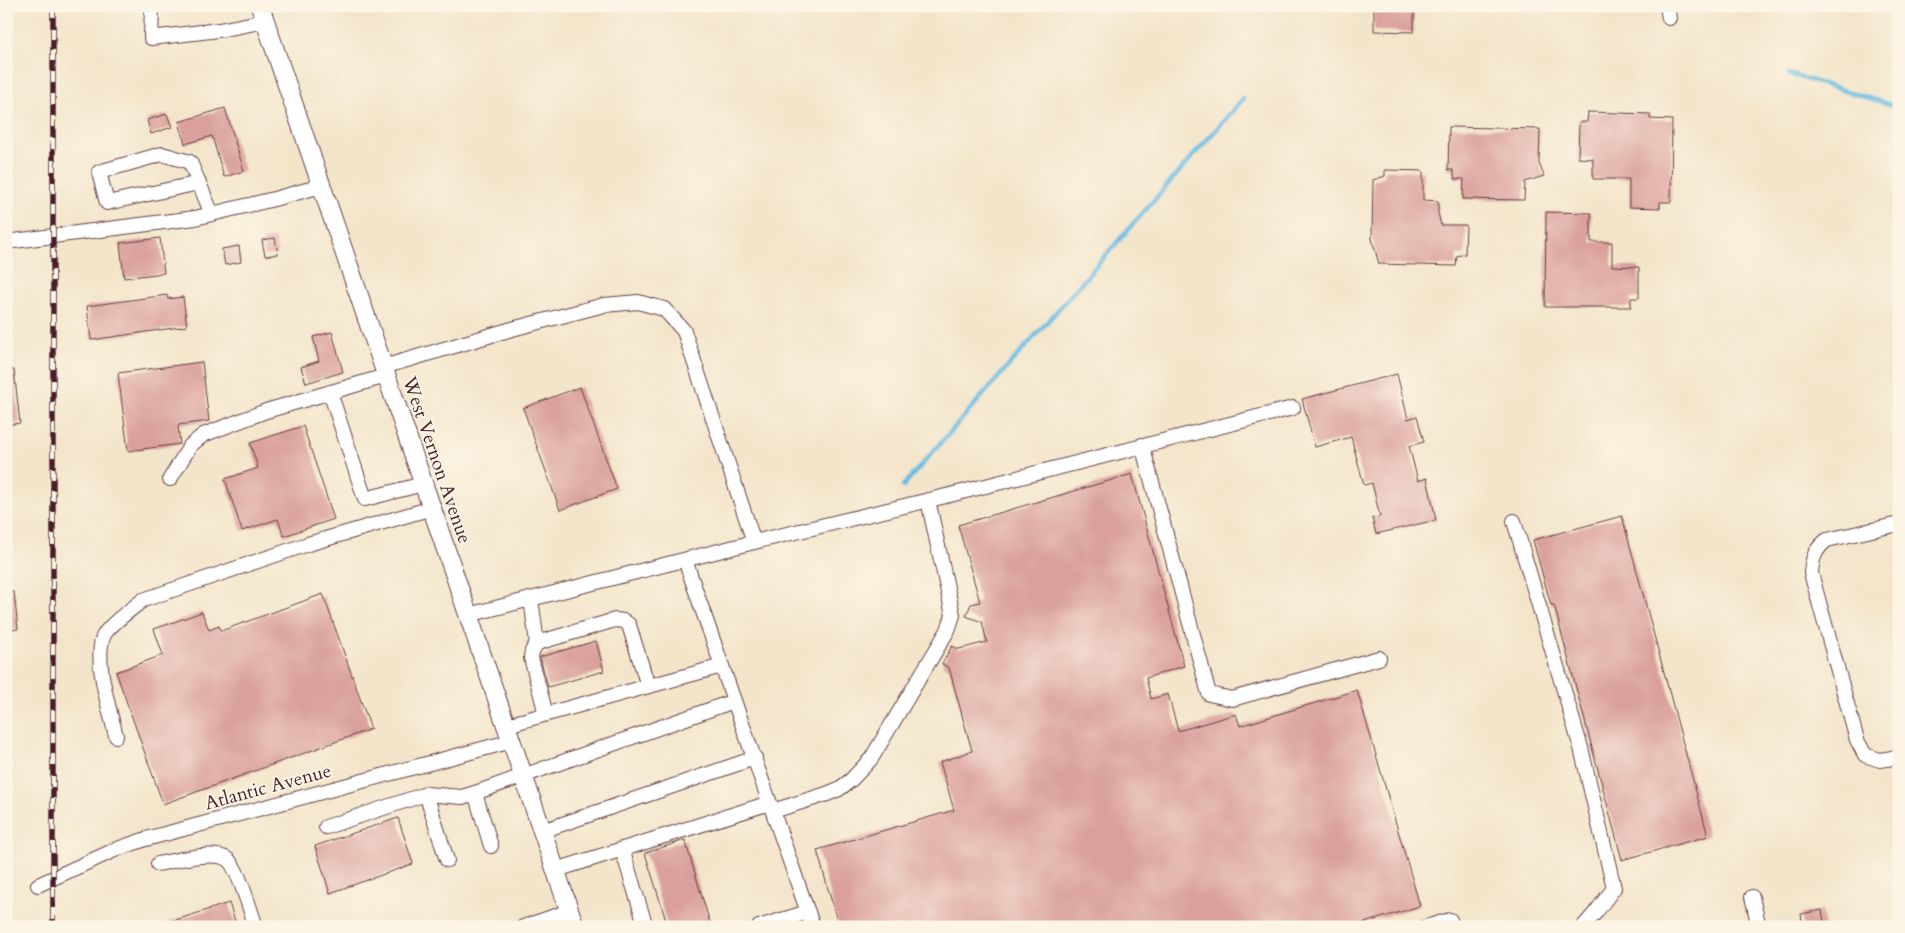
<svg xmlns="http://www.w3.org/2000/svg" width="1905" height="933" font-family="Cardo,serif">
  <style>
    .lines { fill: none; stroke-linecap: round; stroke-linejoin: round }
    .stream { stroke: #66bbe3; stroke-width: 4.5 }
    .building { fill: #daa09b }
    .minor-casing { stroke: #633d43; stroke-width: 16 }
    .major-casing { stroke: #633d43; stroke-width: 20 }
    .minor { stroke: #fff; stroke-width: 14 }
    .major { stroke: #fff; stroke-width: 18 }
    .rail-casing { stroke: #4a1f2b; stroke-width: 5.5 }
    .rail { stroke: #fcf5e5; stroke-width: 4; stroke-dasharray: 11; stroke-linecap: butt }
    .labels { text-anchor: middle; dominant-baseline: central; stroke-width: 4; stroke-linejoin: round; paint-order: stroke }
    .street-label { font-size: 19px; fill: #4a1f2b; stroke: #fcf5e5 }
  </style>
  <rect width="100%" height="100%" fill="#fcf5e5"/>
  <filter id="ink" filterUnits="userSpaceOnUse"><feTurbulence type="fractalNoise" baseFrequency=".02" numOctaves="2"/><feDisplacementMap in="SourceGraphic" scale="10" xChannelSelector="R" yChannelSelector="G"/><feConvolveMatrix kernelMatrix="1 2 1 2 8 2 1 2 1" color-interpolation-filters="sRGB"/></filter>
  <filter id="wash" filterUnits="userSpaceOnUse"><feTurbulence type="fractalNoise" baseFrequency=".0096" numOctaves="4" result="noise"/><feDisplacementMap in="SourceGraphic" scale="20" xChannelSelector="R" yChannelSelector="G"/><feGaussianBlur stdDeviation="1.12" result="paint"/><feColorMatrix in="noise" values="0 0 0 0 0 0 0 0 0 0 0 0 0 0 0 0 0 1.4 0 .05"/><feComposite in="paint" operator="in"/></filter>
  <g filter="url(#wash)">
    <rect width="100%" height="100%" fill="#f3e5ca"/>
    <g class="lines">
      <g class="stream">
        <polyline points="1789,74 1899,107"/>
        <polyline points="903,486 1243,99"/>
      </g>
    </g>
    <g id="blocks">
      <g class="building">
        <polygon points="1374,6 1414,6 1414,32 1374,31"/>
        <polygon points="225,108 244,171 224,177 212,136 185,144 179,122"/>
        <polygon points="1588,112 1650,114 1650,119 1672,120 1671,202 1660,202 1660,208 1629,207 1629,179 1593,179 1593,159 1578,158 1579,122 1587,122"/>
        <polygon points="167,114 172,127 151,134 147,120"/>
        <polygon points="1449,127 1540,129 1539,163 1544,176 1525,182 1524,200 1463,199 1464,179 1455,179 1453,170 1448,170"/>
        <polygon points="1385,170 1423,171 1423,200 1438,201 1438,213 1441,225 1466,225 1465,254 1457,256 1456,266 1379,264 1372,239 1373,180 1385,176"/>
        <polygon points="1546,212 1591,213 1591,242 1612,242 1612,266 1639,267 1639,298 1631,298 1631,307 1545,307"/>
        <polygon points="160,238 164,273 124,278 120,243"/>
        <polygon points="275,238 278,254 265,256 262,240"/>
        <polygon points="239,246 241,262 225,265 222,249"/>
        <polygon points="167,295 168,299 183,297 187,326 91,340 87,306"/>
        <polygon points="332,332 343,372 306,383 301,367 319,361 313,337"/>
        <polygon points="202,362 209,421 178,425 180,444 128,451 118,373"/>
        <polygon points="6,370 14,370 20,423 6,425"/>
        <polygon points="1397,374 1408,419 1417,416 1424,442 1409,446 1418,481 1427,478 1436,520 1376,534 1372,518 1380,517 1372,483 1364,485 1351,437 1315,447 1302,399"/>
        <polygon points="580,387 617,489 560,510 523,408"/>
        <polygon points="303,426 334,519 284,536 278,519 242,531 225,479 258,468 250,443"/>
        <polygon points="1132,474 1184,666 1146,678 1151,699 1168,694 1178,731 1236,714 1240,726 1357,690 1420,906 1351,927 839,927 817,850 954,810 940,762 972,751 949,668 942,664 952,646 959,649 987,642 982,622 966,616 971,604 980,602 958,525"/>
        <polygon points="1622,516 1708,836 1622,860 1554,605 1551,605 1533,540"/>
        <polygon points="14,592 18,629 6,630 6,593"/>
        <polygon points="323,594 371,729 163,804 116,672 163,655 154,629 202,612 209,630 219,626 221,631"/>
        <polygon points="596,641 604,671 548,687 540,657"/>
        <polygon points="398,818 413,864 330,893 315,846"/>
        <polygon points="685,840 710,923 699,927 668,927 645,853"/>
        <polygon points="229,903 237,927 163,927 163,924"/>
        <polygon points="1822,910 1825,927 1803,927 1801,914"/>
      </g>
    </g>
  </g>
  <g filter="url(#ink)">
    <use href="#blocks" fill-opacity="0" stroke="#633d43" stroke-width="1"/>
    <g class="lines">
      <defs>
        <g id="minor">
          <polyline points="152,6 151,38 219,30 265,21"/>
          <polyline points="1667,6 1669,18"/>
          <polyline points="199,183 107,203 99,172 162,154 190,162 212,214"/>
          <polyline points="6,242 195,218 274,199 321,186"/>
          <polyline points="383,367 512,329 604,305 638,302 664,309 684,331 754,542"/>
          <polyline points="330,392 365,499 423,484"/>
          <polyline points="1142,445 1209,694 1232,699 1379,658"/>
          <polyline points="170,479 190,446 203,435 266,411 386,376"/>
          <polyline points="1514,521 1581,748 1614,888 1596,912 1583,927"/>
          <path d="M1899,524L1827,540C1815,549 1812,559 1811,573L1857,740L1865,755L1880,760L1899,757"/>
          <polyline points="685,560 813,927"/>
          <polyline points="531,599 537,643 615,620 624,621 629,625 648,686"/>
          <polyline points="468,615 754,542 950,495 1293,408"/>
          <polyline points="537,643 532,651 531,658 546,714"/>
          <polyline points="507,725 722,666"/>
          <path d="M116,736C110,711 94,661 103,637C107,626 133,608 143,600L308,544L432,508"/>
          <polyline points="475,793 491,846"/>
          <polyline points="426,794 447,860"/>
          <polyline points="773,811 827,794 839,789 851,780 871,759 948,630 953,615 928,500"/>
          <polyline points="326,827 426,794 462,797 475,793 734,701"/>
          <polyline points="542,831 755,758"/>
          <polyline points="622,849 646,927"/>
          <path d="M158,864C174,861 212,850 227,859C238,866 251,913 256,927"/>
          <polyline points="556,870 770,803"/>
          <polyline points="38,885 117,849 146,839 512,741"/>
          <polyline points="1752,897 1759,927"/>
          <polyline points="523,927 569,911"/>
          <polyline points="759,927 808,912"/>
          <polyline points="1426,927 1450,920 1452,927"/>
        </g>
        <polyline id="major" points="260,6 575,927"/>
      </defs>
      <use href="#minor" class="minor-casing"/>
      <use href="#major" class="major-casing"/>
      <use href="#minor" class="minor"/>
      <use href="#major" class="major"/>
      <defs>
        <polyline id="rail" points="53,6 53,927"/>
      </defs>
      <use href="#rail" class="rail-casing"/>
      <use href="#rail" class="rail"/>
    </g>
  </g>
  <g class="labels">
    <g class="street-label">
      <text transform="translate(437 460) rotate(71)">West Vernon Avenue</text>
      <text transform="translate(268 787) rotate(-15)">Atlantic Avenue</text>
    </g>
  </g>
  <rect width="1905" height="933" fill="none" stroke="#fcf5e5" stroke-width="25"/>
</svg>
